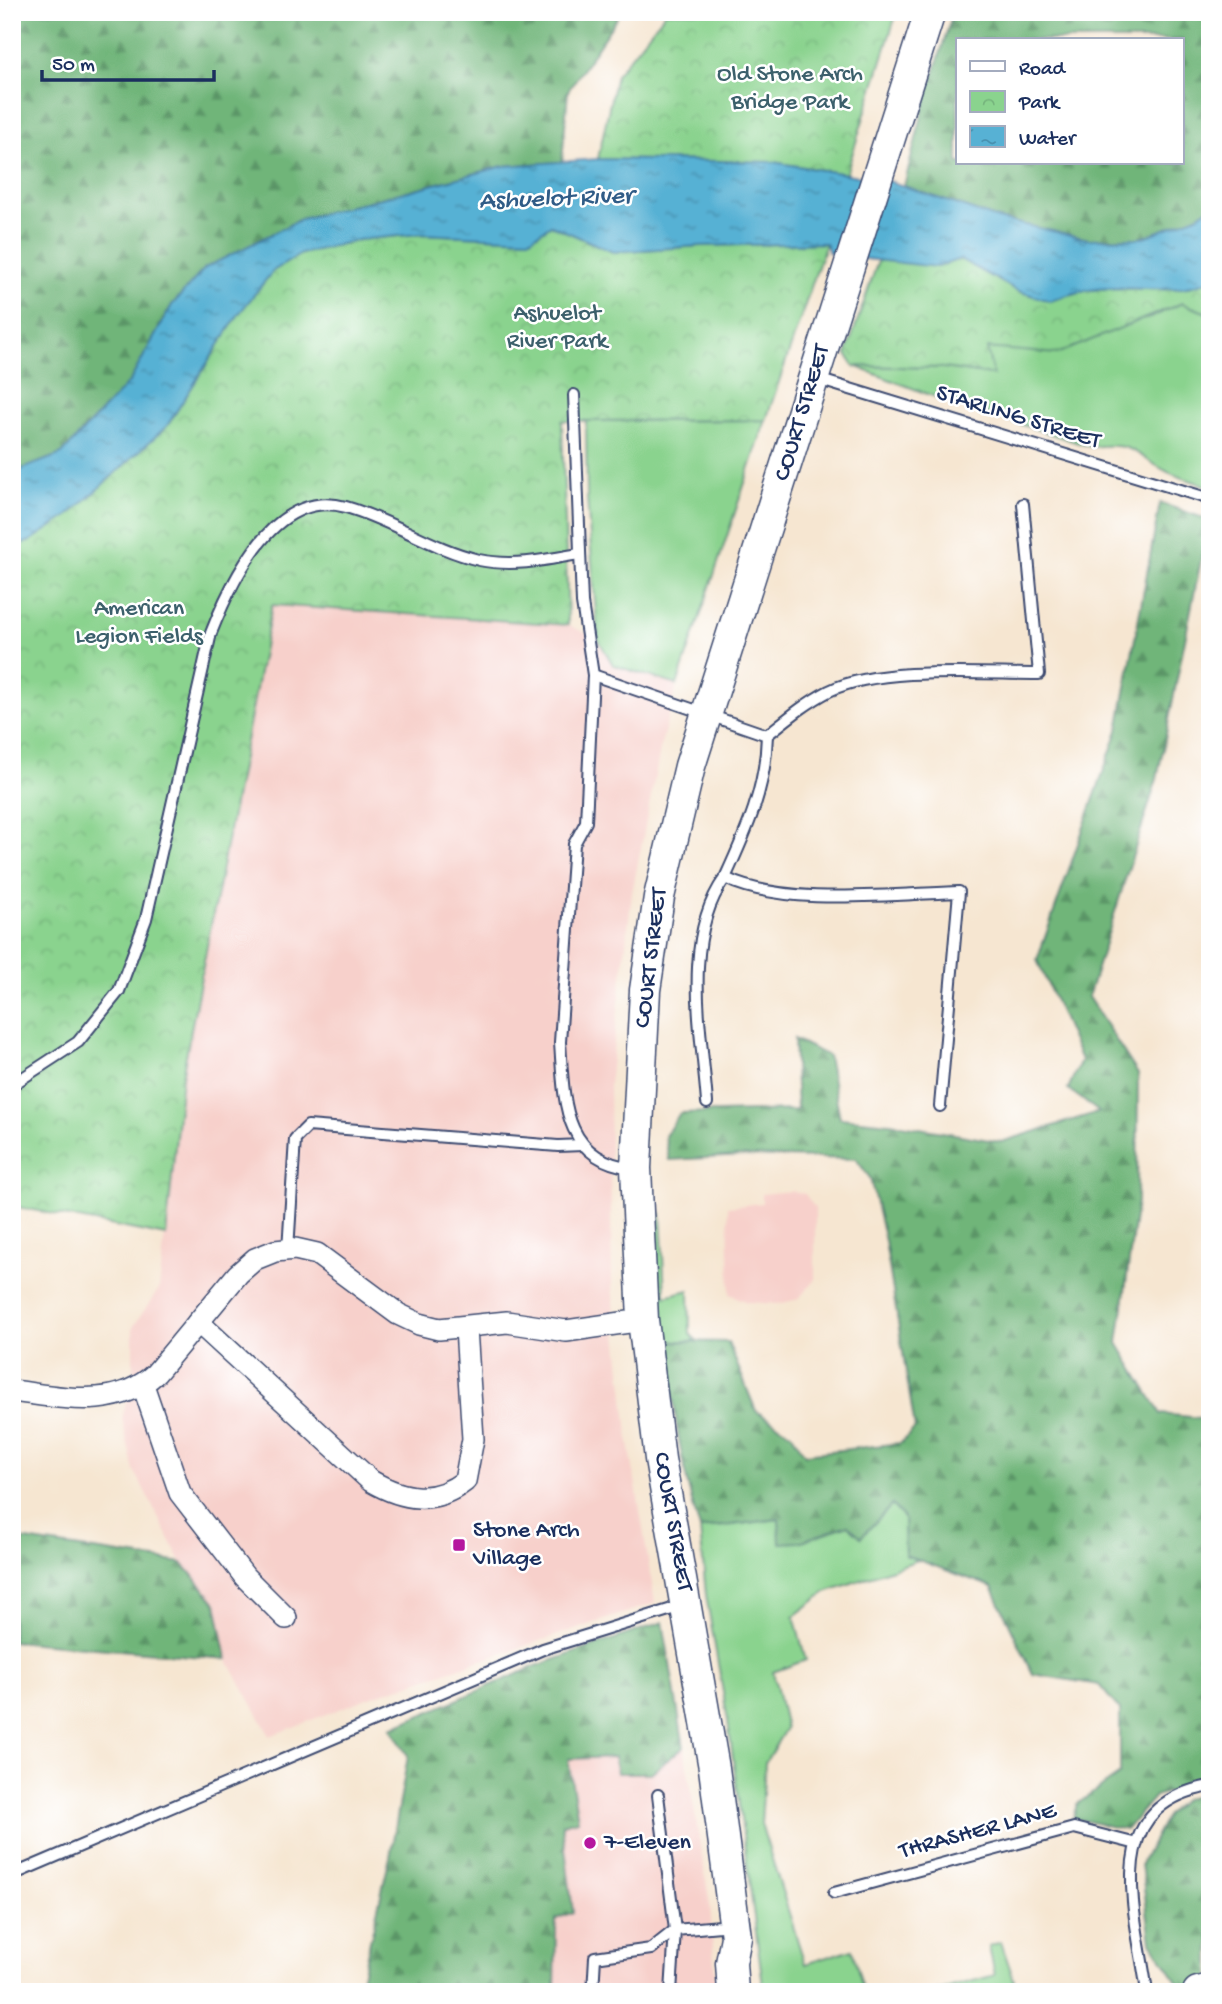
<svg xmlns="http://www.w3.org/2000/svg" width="1222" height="2004" font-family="'Gochi Hand',sans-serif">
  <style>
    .built { fill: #f7d0cb }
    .green { fill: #8ad38e; stroke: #528176; stroke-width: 2 }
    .forest { fill: url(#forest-firs); stroke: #45726c; stroke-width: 2; fill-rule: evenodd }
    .park { fill: url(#park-crowns); stroke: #528176; stroke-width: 2 }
    .water { fill: url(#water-ripples); stroke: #397099; stroke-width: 2 }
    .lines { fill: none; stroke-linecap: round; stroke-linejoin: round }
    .lane-casing { stroke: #3c4a6f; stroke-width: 14 }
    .street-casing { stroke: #3c4a6f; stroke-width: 24 }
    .secondary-casing { stroke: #3c4a6f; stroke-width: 33 }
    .lane { stroke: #fff; stroke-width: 10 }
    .street { stroke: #fff; stroke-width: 21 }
    .secondary { stroke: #fff; stroke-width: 30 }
    .poi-dot { fill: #b5179e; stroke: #fff; stroke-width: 2.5 }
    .labels { text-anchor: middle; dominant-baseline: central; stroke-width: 5; stroke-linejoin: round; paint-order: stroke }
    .park-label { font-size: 24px; fill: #3c606c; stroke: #fff }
    .street-label { font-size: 24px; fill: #1b2f5e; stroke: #fff }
    .poi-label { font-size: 24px; fill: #1b2f5e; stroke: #fff; text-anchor: start }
    .water-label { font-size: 26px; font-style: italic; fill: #305c87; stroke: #fff }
  </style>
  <defs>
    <pattern id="forest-firs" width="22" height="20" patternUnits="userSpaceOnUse" patternTransform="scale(1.75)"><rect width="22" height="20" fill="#6fb579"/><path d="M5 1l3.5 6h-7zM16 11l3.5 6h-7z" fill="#5a9466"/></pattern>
    <pattern id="park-crowns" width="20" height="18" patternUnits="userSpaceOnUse" patternTransform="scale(1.75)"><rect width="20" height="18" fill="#8ad38e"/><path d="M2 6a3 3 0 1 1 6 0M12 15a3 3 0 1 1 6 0" fill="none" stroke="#76b57d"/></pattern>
    <pattern id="water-ripples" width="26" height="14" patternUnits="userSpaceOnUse" patternTransform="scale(1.75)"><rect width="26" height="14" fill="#57b1d4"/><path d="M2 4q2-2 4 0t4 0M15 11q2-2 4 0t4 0" fill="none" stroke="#4790af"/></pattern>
  </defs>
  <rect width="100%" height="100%" fill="#fff"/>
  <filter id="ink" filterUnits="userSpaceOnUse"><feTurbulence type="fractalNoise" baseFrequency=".0143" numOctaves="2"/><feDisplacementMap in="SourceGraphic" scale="14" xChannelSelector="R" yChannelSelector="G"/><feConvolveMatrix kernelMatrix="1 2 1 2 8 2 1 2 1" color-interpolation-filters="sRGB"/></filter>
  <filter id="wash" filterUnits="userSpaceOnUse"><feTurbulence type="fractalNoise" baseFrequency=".00686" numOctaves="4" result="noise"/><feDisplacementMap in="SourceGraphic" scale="28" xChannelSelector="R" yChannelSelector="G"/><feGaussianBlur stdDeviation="1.57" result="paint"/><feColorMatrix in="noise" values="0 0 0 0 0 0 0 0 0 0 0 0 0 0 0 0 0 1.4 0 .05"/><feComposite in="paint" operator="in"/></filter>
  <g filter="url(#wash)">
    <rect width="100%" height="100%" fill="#f6e6d1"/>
    <g class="built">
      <polygon points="272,605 568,625 598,639 613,665 677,685 662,740 632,893 609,1084 612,1287 629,1443 655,1603 373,1696 270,1736 227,1659 216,1603 182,1563 134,1470 122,1419 133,1372 133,1327 159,1289 182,1077"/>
      <polygon points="791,1191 805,1194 815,1208 815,1280 798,1299 779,1304 747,1302 730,1294 728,1207 762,1203 762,1194"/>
      <polygon points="684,1747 710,1905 716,1992 555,1992 556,1919 573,1912 561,1823 578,1820 568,1759 614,1757 650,1773"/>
    </g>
    <g class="green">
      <path d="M1182,303L1210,314V487C1196,482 1181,478 1168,472C1133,455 1137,441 1091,447L930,395L854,366L944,368L992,375L986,348L1007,349L1150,318Z"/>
      <polygon points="766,420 677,685 613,665 598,639 587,499 586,421"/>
      <polygon points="661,1214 665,1296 689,1290 690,1334 697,1341 668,1341 665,1325 660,1319 654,1220"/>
      <polygon points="892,1505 904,1518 905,1555 918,1560 826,1592 794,1616 806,1660 773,1672 786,1728 765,1763 761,1824 805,1964 852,1949 864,1992 764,1992 728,1721 706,1595 700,1529 780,1519 780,1542 798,1542 848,1525 861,1536"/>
      <polygon points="1001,1942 1018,1992 934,1992 995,1975 989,1946"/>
    </g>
    <g class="forest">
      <polygon points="12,12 621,12 568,91 562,162 503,166 301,219 205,268 172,305 130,381 62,454 12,473"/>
      <path d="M953,12H1210V206L1200,215L1142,238L1088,239L998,219L904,186L926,99ZM958,40H1182V163H958Z"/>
      <path d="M1160,503L1209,520L1157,779L1088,997L1138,1074L1137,1201L1118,1343L1161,1414L1210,1419V1779L1155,1796L1126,1830L1073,1818L1077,1804L1120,1774V1710L1099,1685L1033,1674L992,1587L905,1555L904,1518L892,1505L861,1537L848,1525L799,1542L780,1543L779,1519L700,1529C680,1468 673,1405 668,1341L728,1342L756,1411L791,1433L805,1454L901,1443L915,1428L885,1241L870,1178L856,1159L744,1156L669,1160L665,1136L680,1113L797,1110L794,1039L828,1056L840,1118L890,1123L1001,1142L1099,1112L1068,1089L1081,1060L1037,960L1118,730Z"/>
      <polygon points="12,1538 182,1563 216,1603 227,1659 12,1641"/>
      <polygon points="663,1622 684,1747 651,1773 617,1773 614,1757 568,1759 578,1820 562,1824 573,1912 556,1919 555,1992 358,1992 390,1857 408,1756 391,1728 536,1666"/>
      <polygon points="1210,1794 1210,1992 1184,1992 1151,1942 1141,1864 1166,1816 1184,1799"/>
    </g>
    <g class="park">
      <polygon points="666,12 897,12 846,174 773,162 598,159 616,75"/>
      <polygon points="551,225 613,252 701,246 826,243 766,420 562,421 568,625 272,605 182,1077 166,1236 12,1206 12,547 30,541 167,426 238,315 273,271 301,254 358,240 419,234 530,239"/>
      <path d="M879,258L937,267L960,259L1018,291L1050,301C1072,292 1094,288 1119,288C1149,289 1181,293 1210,280V314L1182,303L1057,354L987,348L993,375L944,368L854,366L846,354Z"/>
    </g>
    <path class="water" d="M598,159L773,162L889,181L998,219L1088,239L1142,238L1200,215L1210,206V280C1181,293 1149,289 1119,288C1094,288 1072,292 1050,301L1018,291L960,259L937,267L839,256L829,253L826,243L701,246L613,252L551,225L530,239L419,234L358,240L301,254L273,271L238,315L167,426L68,516L30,541L12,547V473L62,454L130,381L172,305L205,268L301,219L504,166Z"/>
  </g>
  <g filter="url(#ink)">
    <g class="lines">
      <defs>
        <g id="lane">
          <polyline points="814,378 1210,499"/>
          <path d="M574,395L582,603L593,675L586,822L574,844L560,1042C564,1099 562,1160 633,1168"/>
          <polyline points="593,675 767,735"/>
          <path d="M12,1085L78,1042L119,991L146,919L211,633C231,582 275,487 346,507C392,520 432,549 479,560C513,567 546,560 579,554"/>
          <path d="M707,1103C702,1032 681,939 725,878"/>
          <path d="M940,1106L959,892C893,894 783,907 725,878C747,830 766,788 767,735C787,719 806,703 829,691C880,666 981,674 1039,674L1023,504"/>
          <polyline points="288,1250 295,1139 308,1126 558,1146 583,1145"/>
          <polyline points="658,1795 675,1930 732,1925"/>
          <polyline points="12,1875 543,1649 685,1605"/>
          <polyline points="834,1893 1074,1828 1133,1843"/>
          <polyline points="593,1992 595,1957 651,1949 675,1930"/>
          <polyline points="671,1992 675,1930"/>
          <path d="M1147,1992C1136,1912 1098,1806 1210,1786"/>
        </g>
        <g id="street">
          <path d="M198,1322L371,1481C404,1500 434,1505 465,1481L473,1439L466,1328"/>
          <polyline points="143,1385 180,1493 245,1577 286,1618"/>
          <path d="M12,1391C62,1397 116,1411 156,1373L238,1274L255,1259L275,1251L295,1249L317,1254L398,1314L419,1324L439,1329L507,1322L566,1331L643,1320"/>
        </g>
        <g id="secondary">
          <polyline points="733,1992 731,1963 736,1937 714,1768 660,1459 643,1320 636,1168 645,990 659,897 690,766 930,12"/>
          <polyline points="1198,1992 1210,1989"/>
        </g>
      </defs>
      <use href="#lane" class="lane-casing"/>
      <use href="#street" class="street-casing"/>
      <use href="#secondary" class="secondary-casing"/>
      <use href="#lane" class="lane"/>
      <use href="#street" class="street"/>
      <use href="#secondary" class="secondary"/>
    </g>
  </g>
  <g class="poi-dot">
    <rect x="452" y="1538" width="14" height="14" rx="3.5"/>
    <circle cx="590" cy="1843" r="7"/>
  </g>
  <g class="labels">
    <g class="park-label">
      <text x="790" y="75">Old Stone Arch<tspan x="790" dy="28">Bridge Park</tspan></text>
      <text x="557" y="314">Ashuelot<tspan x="557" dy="28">River Park</tspan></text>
      <text x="139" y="609">American<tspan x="139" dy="28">Legion Fields</tspan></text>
    </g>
    <g class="street-label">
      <text transform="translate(803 413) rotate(-73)">COURT STREET</text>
      <text transform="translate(1018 418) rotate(17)">STARLING STREET</text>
      <text transform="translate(652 958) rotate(-83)">COURT STREET</text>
      <text transform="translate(672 1522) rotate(80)">COURT STREET</text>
      <text transform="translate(978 1832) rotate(-15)">THRASHER LANE</text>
    </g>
    <g class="poi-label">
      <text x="473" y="1531">Stone Arch<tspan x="473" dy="28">Village</tspan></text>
      <text x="604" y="1843">7-Eleven</text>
    </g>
    <g class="water-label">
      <text transform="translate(556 200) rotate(-2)">Ashuelot River</text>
    </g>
  </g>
  <rect width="1222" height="2004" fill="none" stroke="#fff" stroke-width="42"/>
  <rect x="956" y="38" width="228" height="126" fill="#ffffff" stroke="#a4acbf" stroke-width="2"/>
  <rect x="970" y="61" width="35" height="10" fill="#ffffff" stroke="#a4acbf" stroke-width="2"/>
  <text x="1019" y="74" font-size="21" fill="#1b2f5e">Road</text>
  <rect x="970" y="91" width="35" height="21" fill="url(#park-crowns)" stroke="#a4acbf" stroke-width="2"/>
  <text x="1019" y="108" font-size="21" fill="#1b2f5e">Park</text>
  <rect x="970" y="126" width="35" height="21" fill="url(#water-ripples)" stroke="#a4acbf" stroke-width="2"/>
  <text x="1019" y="144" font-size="21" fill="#1b2f5e">Water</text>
  <path d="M42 70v10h172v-10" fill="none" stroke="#1b2f5e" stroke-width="3.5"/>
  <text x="52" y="70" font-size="21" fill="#1b2f5e" stroke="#ffffff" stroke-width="5" paint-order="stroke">50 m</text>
</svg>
